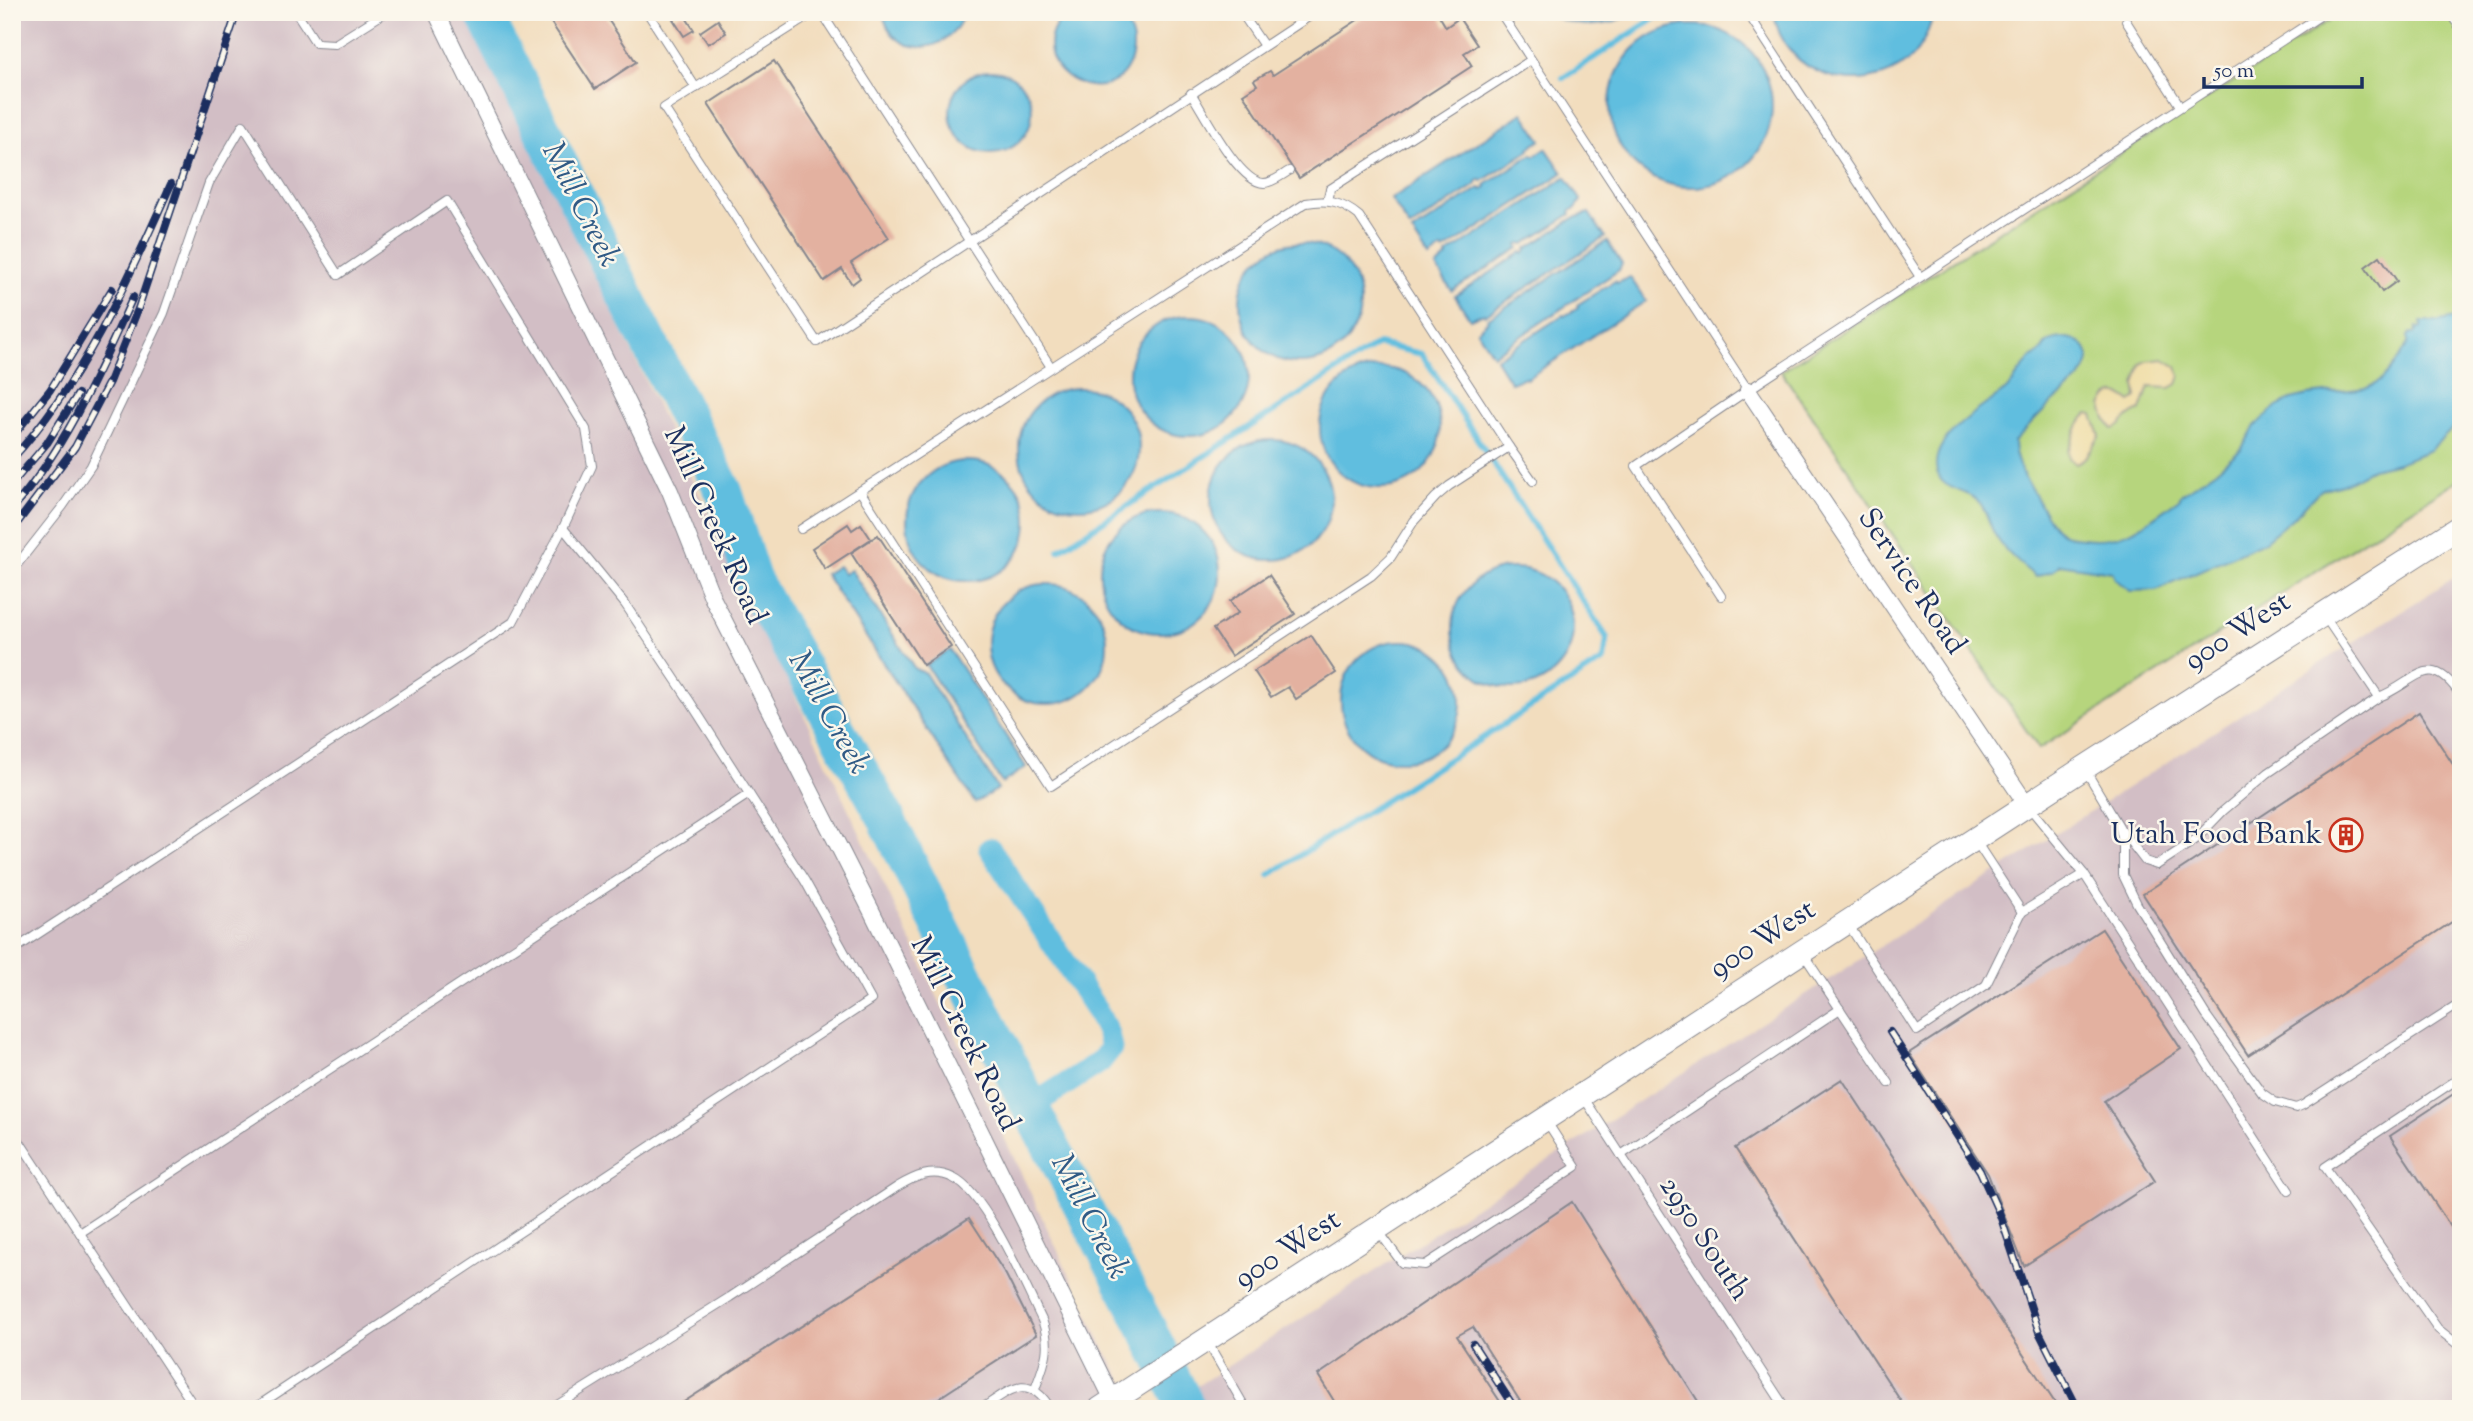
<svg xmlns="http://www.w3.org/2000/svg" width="2473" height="1421" font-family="'Sorts Mill Goudy',serif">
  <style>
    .industrial { fill: #d2bec5 }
    .green { fill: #b6d57d; stroke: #68826e; stroke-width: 2 }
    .sand { fill: #eeda9e; stroke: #84847e; stroke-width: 2 }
    .water { fill: #61bedf; stroke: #3e769e; stroke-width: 2 }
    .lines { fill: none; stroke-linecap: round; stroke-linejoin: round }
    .stream { stroke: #61bedf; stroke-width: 6 }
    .canal { stroke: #61bedf; stroke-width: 23 }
    .river { stroke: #61bedf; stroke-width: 38 }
    .building { fill: #e3b1a0 }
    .service-casing { stroke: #86868e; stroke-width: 10 }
    .minor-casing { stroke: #86868e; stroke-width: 18 }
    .secondary-casing { stroke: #86868e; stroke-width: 25 }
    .service { stroke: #fff; stroke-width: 8 }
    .minor { stroke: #fff; stroke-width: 16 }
    .secondary { stroke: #fff; stroke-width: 23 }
    .rail-casing { stroke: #1b2f5e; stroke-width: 8 }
    .rail { stroke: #fbf7ec; stroke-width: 5; stroke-dasharray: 16; stroke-linecap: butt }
    .labels { text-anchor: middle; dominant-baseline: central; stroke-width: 5; stroke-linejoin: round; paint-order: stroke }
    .street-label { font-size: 30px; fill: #1b2f5e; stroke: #fbf7ec }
    .poi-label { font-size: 30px; fill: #1b2f5e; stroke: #fbf7ec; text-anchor: end }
    .water-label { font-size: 32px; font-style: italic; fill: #305a85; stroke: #fbf7ec }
  </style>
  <rect width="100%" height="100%" fill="#fbf7ec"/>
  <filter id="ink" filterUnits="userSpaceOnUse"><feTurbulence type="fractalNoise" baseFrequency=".0143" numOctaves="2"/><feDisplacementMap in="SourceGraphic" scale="14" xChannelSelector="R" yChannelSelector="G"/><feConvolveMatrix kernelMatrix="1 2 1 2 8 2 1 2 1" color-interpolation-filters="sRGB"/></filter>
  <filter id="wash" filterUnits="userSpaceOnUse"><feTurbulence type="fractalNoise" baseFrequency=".00686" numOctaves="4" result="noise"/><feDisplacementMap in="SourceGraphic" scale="28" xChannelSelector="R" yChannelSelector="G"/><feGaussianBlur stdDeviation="1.57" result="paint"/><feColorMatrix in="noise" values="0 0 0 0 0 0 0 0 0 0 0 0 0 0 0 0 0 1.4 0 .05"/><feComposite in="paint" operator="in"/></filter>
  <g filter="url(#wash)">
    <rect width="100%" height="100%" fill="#f2ddbe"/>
    <g class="industrial">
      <polygon points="12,12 466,12 496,66 1104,1348 1139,1409 12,1409"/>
      <polygon points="2461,573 2461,1409 1161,1409 2430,593"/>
    </g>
    <polygon class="green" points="2342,12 2461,12 2461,478 2039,749 1781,371"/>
    <g class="sand">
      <path d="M2164,359L2177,367L2180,376L2177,384L2170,388L2149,387L2141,410C2124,415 2125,426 2113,429C2106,422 2104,414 2102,405C2111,388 2120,393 2131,402L2137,398L2135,384L2141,364L2147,361Z"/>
      <path d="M2088,414L2093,415L2100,436C2092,446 2090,458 2076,463L2069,458L2068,451C2077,437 2073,427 2088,414Z"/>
    </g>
    <g class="water">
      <path d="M883,12H964C951,59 889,58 883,12Z"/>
      <path d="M1067,12H1117C1129,25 1136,38 1132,56C1114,123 1010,66 1067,12Z"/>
      <path d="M1543,12H1633C1603,32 1573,27 1543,12Z"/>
      <path d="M1774,12H1934C1929,30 1923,47 1909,60C1863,101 1781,76 1774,12Z"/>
      <circle cx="1691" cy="106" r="81"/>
      <circle cx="991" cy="112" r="41"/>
      <polygon points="1523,113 1541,140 1529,148 1530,150 1482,181 1481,179 1476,182 1477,184 1410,228 1391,199"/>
      <polygon points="1546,148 1563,173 1443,251 1442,249 1429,258 1412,232 1480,188 1482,190 1486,187 1485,185 1532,154 1534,156"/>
      <polygon points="1566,177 1581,200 1577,207 1570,211 1571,214 1524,244 1522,243 1518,245 1519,248 1452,291 1436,267 1447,257 1446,255"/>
      <polygon points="1589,213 1605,237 1485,315 1484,313 1470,319 1455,296 1522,252 1523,254 1527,251 1526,249 1574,218"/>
      <polygon points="1607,241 1622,264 1619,270 1493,355 1477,331 1488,321 1487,319"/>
      <circle cx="1300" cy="303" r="60"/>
      <polygon points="1630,277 1646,301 1526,379 1525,377 1511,383 1496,359 1563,315 1564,316 1578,308 1577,305 1615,281 1617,283"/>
      <circle cx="1189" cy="376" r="60"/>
      <path d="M2461,317V421L2430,450L2398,463L2372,469L2346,483L2320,490L2296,515L2264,542L2156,590L2130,591L2115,579L2112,572L2060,564L2053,571L2036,577C2021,565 2005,552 1995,535C1989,525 1987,510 1979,502C1967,489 1942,491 1937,472C1928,438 1983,407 2005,391C2013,384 2022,367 2031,358C2032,358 2040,353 2040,352C2044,347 2043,344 2050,341C2071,331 2099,347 2085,371C2076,385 2063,393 2051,404C2038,416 2026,429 2014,442C2014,462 2026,480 2036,497C2042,507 2048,521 2057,529C2064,536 2072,537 2082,538C2126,544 2145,523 2179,499L2182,494L2218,469L2242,448L2255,426L2274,409L2291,399L2308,395L2367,388L2381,381L2400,358L2408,343V336L2411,333H2416L2417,327L2419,329L2422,327L2421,322H2434Z"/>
      <circle cx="1380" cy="428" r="60"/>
      <circle cx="1079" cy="448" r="60"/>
      <circle cx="1271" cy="500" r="60"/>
      <circle cx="967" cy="521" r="60"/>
      <circle cx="1160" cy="573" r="60"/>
      <polygon points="838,566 844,574 851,570 915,669 925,673 998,789 975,803 825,574"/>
      <circle cx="1513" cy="628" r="60"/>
      <circle cx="1047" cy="644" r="60"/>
      <circle cx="1401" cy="701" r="60"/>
      <polygon points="950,650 1026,767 1002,783 926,665"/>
    </g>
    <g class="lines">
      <g class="stream">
        <polyline points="1563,78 1664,12"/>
        <polyline points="1059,550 1378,344 1422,354 1607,638 1604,660 1269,875"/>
      </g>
      <polyline class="canal" points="990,849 1096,1009 1108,1034 1111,1048 1100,1062 1030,1107"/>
      <polyline class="river" points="483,12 724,492 752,579 884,814 1030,1107 1147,1328 1187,1409"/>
    </g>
    <g id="blocks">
      <g class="building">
        <polygon points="544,12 603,12 636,62 595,89"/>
        <polygon points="1370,12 1437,12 1446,27 1459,18 1477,45 1464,53 1472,66 1299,178 1243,94 1257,85 1254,80 1270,71 1273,75"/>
        <polygon points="683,13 694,30 684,36 673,19"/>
        <polygon points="718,20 726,33 708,44 700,32"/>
        <polygon points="774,61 889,238 851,263 860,278 852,284 842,269 824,281 708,104"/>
        <polygon points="2380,256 2397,281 2382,292 2365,267"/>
        <polygon points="848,524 852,530 861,524 871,539 825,569 812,548"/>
        <polygon points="878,535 951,647 923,665 851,553"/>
        <polygon points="1269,575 1295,614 1231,656 1213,629 1238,613 1230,601"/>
        <polygon points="1311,635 1336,673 1296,699 1288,687 1271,697 1254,671"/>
        <polygon points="2419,712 2461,777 2461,916 2248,1055 2143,894"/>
        <polygon points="2102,929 2181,1049 2104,1101 2155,1181 2024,1266 1988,1174 1909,1053"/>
        <polygon points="1842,1079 2059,1409 1906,1409 1735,1148"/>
        <polygon points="2461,1089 2461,1242 2390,1136"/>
        <polygon points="1572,1202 1703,1409 1525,1409 1473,1327 1457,1336 1505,1409 1339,1409 1318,1375"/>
        <polygon points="969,1218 1006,1275 1036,1335 951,1390 922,1409 673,1409"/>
      </g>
    </g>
  </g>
  <g filter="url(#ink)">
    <use href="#blocks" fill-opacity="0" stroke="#86868e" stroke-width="2"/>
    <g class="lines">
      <defs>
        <g id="service">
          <polyline points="296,12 316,43 335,44 386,12"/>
          <polyline points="647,12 696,88"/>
          <polyline points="815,12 664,108 817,342 1316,12"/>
          <polyline points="821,12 1051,367"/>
          <polyline points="1241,12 1264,46"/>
          <polyline points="1500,12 1748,390"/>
          <polyline points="1747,12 1920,277"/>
          <polyline points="2126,21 2180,106"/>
          <path d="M1191,93C1204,113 1239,183 1264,183C1272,183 1282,175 1289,171"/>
          <polyline points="1327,201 1330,189 1531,60"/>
          <polyline points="860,491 1051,786 1371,576 1391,557 1414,521 1436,497 1449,486 1509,447 1533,481"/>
          <path d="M801,529L1306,203C1327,199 1342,202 1359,216L1509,447"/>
          <polyline points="12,571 63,506 91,466 164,313 209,183 243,125 338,275 447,201 586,429 592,466 563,528 513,622 12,951"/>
          <polyline points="1721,596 1636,466 1748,390 2326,12"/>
          <path d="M2325,617L2379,697C2416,683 2429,648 2461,696"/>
          <polyline points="2086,771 2120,828 2123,844 2123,875 2137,904 2206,1015 2262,1093 2275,1102 2296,1108 2303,1105 2461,1003"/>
          <polyline points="2029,807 2084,874 2289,1191"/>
          <polyline points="2122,831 2145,861 2157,865 2195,840 2223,811 2268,773 2379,697"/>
          <polyline points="1975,840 2022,912 2084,874"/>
          <polyline points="1848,924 1917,1031 1986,985 2022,912"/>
          <polyline points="1804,955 1889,1083"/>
          <polyline points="2461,1077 2325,1167 2438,1329 2461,1347"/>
          <polyline points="1584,1098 1786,1409"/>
          <polyline points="12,1130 196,1409"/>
          <polyline points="1621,1155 1840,1009"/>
          <polyline points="1377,1229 1402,1263 1425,1265 1576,1167 1547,1122"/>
          <polyline points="80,1233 749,794"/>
          <polyline points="1208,1343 1246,1409"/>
          <polyline points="253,1409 871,1000 805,881 689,700 625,604 563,528"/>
          <path d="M551,1409L730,1297L897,1187C915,1176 933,1168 953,1178C986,1193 1025,1286 1042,1320C1052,1347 1045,1363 1035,1389"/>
          <path d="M981,1409C1011,1389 1028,1372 1051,1409"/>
        </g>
        <g id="minor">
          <polyline points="436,12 670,491 713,599 871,910 1113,1400"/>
          <polyline points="2454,12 2461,22"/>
          <polyline points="1748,390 2027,805"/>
          <polyline points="2451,532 2461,547"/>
        </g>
        <polyline id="secondary" points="1100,1409 2084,768 2461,526"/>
      </defs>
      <use href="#service" class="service-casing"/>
      <use href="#minor" class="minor-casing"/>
      <use href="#secondary" class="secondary-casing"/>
      <use href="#service" class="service"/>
      <use href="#minor" class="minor"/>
      <use href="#secondary" class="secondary"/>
      <defs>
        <g id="rail">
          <polyline points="12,437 50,390 112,289"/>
          <path d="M12,459C84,381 128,280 171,184"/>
          <polyline points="12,484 47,443 78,394"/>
          <path d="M12,509C66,448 99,371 133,297"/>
          <polyline points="12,530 75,447 109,382 138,309 237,12"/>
          <polyline points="1890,1032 1980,1171 2000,1215 2039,1332 2078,1409"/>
          <polyline points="1473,1344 1515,1409"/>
        </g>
      </defs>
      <use href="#rail" class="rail-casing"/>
      <use href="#rail" class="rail"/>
    </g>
  </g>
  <defs>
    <symbol id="building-ring" viewBox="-11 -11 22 22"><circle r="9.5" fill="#fbf7ec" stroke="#c8321e" stroke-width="1.5"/><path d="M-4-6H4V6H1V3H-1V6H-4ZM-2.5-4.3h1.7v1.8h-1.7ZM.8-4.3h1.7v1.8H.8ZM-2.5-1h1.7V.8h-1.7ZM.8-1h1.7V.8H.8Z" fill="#c8321e"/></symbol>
  </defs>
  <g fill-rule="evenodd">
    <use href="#building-ring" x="2327" y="816" width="38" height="38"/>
  </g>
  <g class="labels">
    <g class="street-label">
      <text transform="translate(714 526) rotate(66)">Mill Creek Road</text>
      <text transform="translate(1911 582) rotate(56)">Service Road</text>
      <text transform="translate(2238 632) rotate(-33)">900 West</text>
      <text transform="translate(1763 940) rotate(-33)">900 West</text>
      <text transform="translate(964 1034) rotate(64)">Mill Creek Road</text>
      <text transform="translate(1704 1239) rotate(57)">2950 South</text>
      <text transform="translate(1288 1250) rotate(-33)">900 West</text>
    </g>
    <g class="poi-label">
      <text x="2322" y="835">Utah Food Bank</text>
    </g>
    <g class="water-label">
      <text transform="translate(580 205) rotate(63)">Mill Creek</text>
      <text transform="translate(828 713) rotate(61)">Mill Creek</text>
      <text transform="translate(1089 1217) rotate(63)">Mill Creek</text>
    </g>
  </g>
  <rect width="2473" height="1421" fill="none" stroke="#fbf7ec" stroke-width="42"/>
  <path d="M2204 77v10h158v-10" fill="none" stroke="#1b2f5e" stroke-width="3.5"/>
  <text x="2214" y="77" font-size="21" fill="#1b2f5e" stroke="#fbf7ec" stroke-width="5" paint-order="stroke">50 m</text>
</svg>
